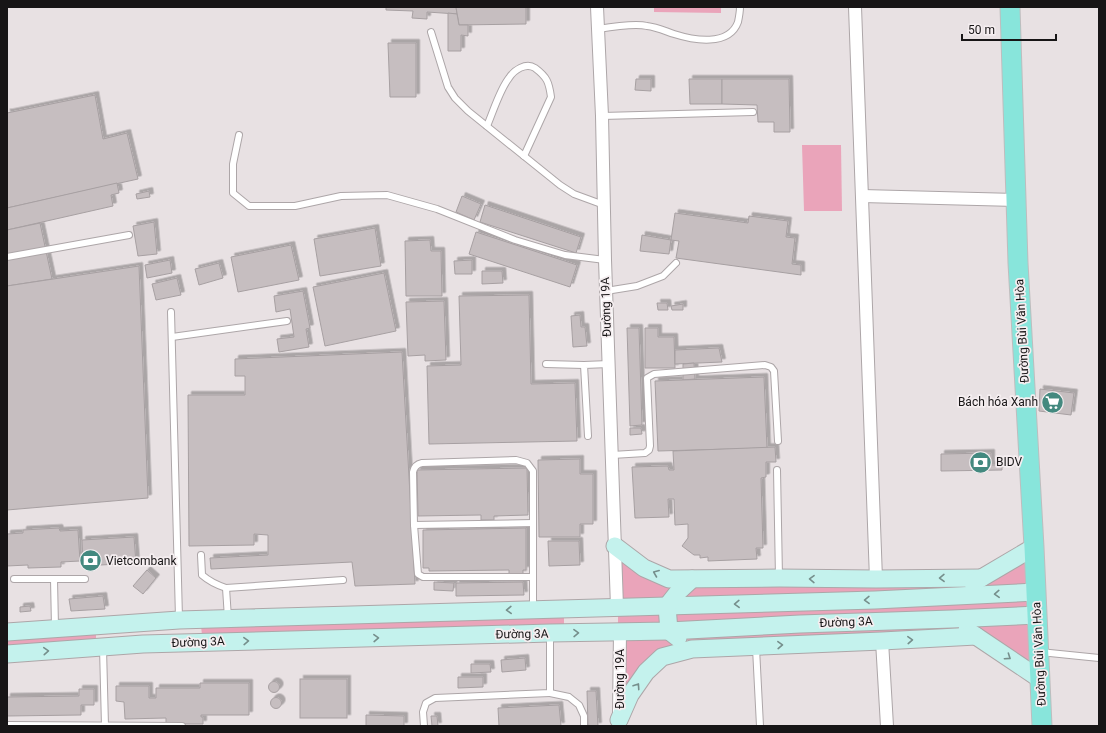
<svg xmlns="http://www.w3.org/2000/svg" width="1106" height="733" font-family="Roboto,sans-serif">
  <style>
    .green { fill: #eaa4ba }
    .building { fill: #c6bec0; stroke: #a7a0a2; filter: url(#shadow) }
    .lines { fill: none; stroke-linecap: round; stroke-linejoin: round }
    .lane-casing { stroke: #ada6a8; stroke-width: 8 }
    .street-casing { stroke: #ada6a8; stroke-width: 14 }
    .secondary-casing { stroke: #ada6a8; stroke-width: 19 }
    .primary-casing { stroke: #bebdbe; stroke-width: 21 }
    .lane { stroke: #fff; stroke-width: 6 }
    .street { stroke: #fff; stroke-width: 12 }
    .secondary { stroke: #c4f2ed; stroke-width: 17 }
    .primary { stroke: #88e5db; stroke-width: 19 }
    .oneway { stroke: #768f8c }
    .labels { text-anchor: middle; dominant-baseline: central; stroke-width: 3.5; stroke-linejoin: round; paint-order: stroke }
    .street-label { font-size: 12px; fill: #171516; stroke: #f5eef0 }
    .poi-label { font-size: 12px; fill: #171516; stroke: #f5eef0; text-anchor: start }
  </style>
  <defs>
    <filter id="shadow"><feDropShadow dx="3.5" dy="-3.5" stdDeviation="0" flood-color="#0004"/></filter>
  </defs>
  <rect width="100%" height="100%" fill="#e8e1e3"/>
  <g class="green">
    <polygon points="654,7 721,7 721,13 654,12"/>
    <polygon points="802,145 841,145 842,211 804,211"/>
    <polygon points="617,558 679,586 668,599 618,600"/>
    <polygon points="1027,559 1028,585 972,588"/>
    <polygon points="961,585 954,589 678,599 690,586"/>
    <polygon points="1029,599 1029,608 672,623 672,613"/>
    <polygon points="664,613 664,624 618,625 618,614"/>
    <polygon points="564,616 564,626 202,635 201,626"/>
    <polygon points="1030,622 1032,665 968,626"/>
    <polygon points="955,626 960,630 690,642 684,637"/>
    <polygon points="96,633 96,640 7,646 7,639"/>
    <polygon points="671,638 680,645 624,692 620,639"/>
  </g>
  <g class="building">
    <polygon points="386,7 456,7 457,14 427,12 427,19 412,18 413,11 386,10"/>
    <polygon points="456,7 526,7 526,24 459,25"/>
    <polygon points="448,13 457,14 459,25 468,25 468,36 461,35 461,51 448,51"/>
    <polygon points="388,43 416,43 416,97 390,97"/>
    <polygon points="636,79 651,79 651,91 635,90"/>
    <polygon points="689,79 722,79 722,104 690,104"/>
    <polygon points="722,79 789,79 790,132 774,132 774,122 758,122 757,105 722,104"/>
    <polygon points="95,95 103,139 127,133 138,179 7,208 7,112 7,113"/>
    <polygon points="117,183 119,193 111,195 113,206 7,230 7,208"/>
    <polygon points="149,191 150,197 137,199 136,194"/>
    <polygon points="462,196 481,204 474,220 456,212"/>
    <polygon points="485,205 581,237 576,253 480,222"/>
    <polygon points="675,213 748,223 749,216 788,221 786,237 795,238 792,264 801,265 801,275 676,258 679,241 671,240"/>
    <polygon points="154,222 157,254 138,256 133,226"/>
    <polygon points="40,223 52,279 7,286 7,230"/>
    <polygon points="375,228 381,266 320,276 314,239"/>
    <polygon points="476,232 577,265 570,287 469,254"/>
    <polygon points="642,235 671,240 669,254 640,251"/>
    <polygon points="430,240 431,251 441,251 442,296 406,296 405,241"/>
    <polygon points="291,245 299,280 238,292 231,257"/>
    <polygon points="170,260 172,273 147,278 145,265"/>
    <polygon points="472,260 472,274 455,274 454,261"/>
    <polygon points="219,263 223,278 199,285 195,269"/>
    <polygon points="139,266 148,498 7,510 7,286"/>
    <polygon points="482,271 502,271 503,283 482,284"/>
    <polygon points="384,273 396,331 325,346 313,287"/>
    <polygon points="177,278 181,295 156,300 152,284"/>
    <polygon points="303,291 310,328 306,329 309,347 279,352 277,339 294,337 290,309 276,312 274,296"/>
    <polygon points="529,295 531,384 575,383 577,441 429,444 427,366 461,365 459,296"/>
    <polygon points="444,301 446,360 425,361 425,355 408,356 406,302"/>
    <polygon points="657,303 667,303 668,310 658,310"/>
    <polygon points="683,304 683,310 672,310 671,306"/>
    <polygon points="580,315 581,327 585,327 587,346 573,347 571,316"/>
    <polygon points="627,328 639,328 642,425 630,426"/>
    <polygon points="645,328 658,328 658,337 674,337 675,368 645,368"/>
    <polygon points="719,348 722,362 675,364 675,350"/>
    <polygon points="402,352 415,584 355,586 352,562 211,569 210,558 268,555 268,535 254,534 254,545 189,546 188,395 245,395 245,376 235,376 235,359"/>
    <polygon points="694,363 695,379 683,380 683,364"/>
    <polygon points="764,377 767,448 658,451 655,381"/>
    <polygon points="1040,389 1074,393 1071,415 1039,411"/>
    <polygon points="630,428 641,428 642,434 630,435"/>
    <polygon points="775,447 776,462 766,462 766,477 761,478 763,548 756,548 757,559 708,561 708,557 700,558 700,555 694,555 682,546 688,538 688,524 675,525 674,499 668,499 669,517 635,518 632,467 668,466 669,470 674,470 673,451"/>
    <polygon points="991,453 991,465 1002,465 1002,470 941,471 941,454"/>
    <polygon points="580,459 580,474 593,474 593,524 580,524 580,537 539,537 538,460"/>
    <polygon points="527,468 528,515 494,516 494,520 481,520 481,515 418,516 417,470"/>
    <polygon points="59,528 60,531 78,530 80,561 61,562 61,567 28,568 28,565 7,566 7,534 23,533 23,530"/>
    <polygon points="526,528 526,570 523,570 523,574 509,574 509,570 429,571 429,568 423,568 423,530"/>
    <polygon points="134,537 136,563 83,566 82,540"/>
    <polygon points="548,541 579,541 580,565 549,566"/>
    <polygon points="147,570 156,578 143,594 133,586"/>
    <polygon points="434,582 454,583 453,591 434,590"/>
    <polygon points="523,582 524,595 456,596 456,583"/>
    <polygon points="103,596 105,609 71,611 69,599"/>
    <polygon points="30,606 31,611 20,612 20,607"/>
    <polygon points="525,658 526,670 502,672 501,660"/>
    <polygon points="471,664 490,664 491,672 471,673"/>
    <polygon points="458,677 483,677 483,687 458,688"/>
    <rect x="300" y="679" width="47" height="39"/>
    <circle cx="274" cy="687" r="5.5"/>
    <polygon points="200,683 249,683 249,715 201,715 201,717 203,717 203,724 166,724 166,718 125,719 124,702 116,701 116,686 149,686 149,698 156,698 156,688 200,688"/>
    <polygon points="79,689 94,689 94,705 81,705 81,715 7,716 7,697 79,696"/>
    <polygon points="587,691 596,691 598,726 588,726"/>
    <circle cx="276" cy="703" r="5.5"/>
    <polygon points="559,705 561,726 499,726 498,708"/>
    <polygon points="366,715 404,716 404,726 366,726"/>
    <polygon points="431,716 437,716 438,726 432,726"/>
  </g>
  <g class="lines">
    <defs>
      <g id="lane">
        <path d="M598,29C610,27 636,23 647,26C656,27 665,31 674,34C693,40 729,47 738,22C739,17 740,12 740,7"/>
        <polyline points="431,32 448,87 455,98 468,111 560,185 574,194 604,205"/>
        <polyline points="602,116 753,112"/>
        <path d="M487,126C493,112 500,89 509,78C514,70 526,62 535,68C547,77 549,82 551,97L524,156"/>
        <polyline points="239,135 233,164 233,193 249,206 295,206 341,196 387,195 437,209 515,240 565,255 605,260"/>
        <polyline points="7,257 129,235"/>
        <polyline points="606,291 637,286 663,276 676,263"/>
        <polyline points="171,312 179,618"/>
        <polyline points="172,337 287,321"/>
        <polyline points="546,364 584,365"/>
        <polyline points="588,436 584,365 609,364"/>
        <polyline points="612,455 645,453 649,450 650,446 647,378 654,374 765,365 771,367 774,371 778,441"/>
        <polyline points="777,470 779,577"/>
        <polyline points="414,525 533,523"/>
        <path d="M201,555L202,575C210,582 217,585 226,588L343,580"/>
        <path d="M533,577H423L418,574L414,525L413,472C414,467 417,464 422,463L516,460L527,463L533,471V608"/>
        <polyline points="14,579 85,579"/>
        <polyline points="54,579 55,627"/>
        <polyline points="226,588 228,618"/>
        <polyline points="103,648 105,726"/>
        <polyline points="756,648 760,726"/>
        <polyline points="1040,652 1099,658"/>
        <polyline points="550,693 569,697 579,705 584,716 584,726"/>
        <polyline points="7,725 182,726"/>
        <polyline points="424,726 423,712 426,703 435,698 550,693 550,634"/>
      </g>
      <g id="street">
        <polyline points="597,7 602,116 605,260 617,607"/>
        <polyline points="855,7 876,579"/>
        <polyline points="862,196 1016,200"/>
        <polyline points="882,641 887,726"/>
        <polyline points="619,713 620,632"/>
      </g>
      <g id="secondary">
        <polyline points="615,546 644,568 669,579 779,578 876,579 981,578"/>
        <polyline points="973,583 1034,547"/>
        <polyline points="967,630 1040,679"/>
        <polyline points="7,632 179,620 875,600 1036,592"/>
        <polyline points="678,638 669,631 667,606 678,592 692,579"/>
        <polyline points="7,654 143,644 550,633 669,631 800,624 952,619 1037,615"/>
        <polyline points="619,720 630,695 646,672 662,657 692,649 882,641 976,636"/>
      </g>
      <polyline id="primary" points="1010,7 1018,263 1034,547 1042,726"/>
    </defs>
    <use href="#lane" class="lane-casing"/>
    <use href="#street" class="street-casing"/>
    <use href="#secondary" class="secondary-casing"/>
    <use href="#primary" class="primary-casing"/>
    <use href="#lane" class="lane"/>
    <use href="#street" class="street"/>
    <use href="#secondary" class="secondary"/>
    <use href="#primary" class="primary"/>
  </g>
  <defs><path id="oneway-chevron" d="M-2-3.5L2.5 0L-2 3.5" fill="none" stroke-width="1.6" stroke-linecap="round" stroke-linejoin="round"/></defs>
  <g class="oneway">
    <use href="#oneway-chevron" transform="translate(656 573) rotate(-158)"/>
    <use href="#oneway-chevron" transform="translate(942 578) rotate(179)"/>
    <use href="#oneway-chevron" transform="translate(812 579) rotate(-179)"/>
    <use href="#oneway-chevron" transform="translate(997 594) rotate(177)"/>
    <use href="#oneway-chevron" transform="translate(867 600) rotate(179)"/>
    <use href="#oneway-chevron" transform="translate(737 604) rotate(178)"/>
    <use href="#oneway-chevron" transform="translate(509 610) rotate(178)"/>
    <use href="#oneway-chevron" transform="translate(576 633) rotate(-1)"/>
    <use href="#oneway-chevron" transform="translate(376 638) rotate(-2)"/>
    <use href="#oneway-chevron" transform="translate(910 640) rotate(-3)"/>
    <use href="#oneway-chevron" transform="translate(246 641) rotate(-2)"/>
    <use href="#oneway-chevron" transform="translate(780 645) rotate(-2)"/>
    <use href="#oneway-chevron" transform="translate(46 651) rotate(-4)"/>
    <use href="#oneway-chevron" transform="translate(1008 657) rotate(34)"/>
    <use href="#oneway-chevron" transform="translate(637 686) rotate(-56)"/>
  </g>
  <defs>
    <symbol id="supermarket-disc" viewBox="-11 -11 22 22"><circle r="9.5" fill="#43897f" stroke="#f5eef0"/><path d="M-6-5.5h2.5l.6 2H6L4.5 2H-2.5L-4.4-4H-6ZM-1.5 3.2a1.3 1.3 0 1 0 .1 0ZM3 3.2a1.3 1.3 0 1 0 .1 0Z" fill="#fff"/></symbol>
    <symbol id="bank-disc" viewBox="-11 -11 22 22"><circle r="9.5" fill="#43897f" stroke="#f5eef0"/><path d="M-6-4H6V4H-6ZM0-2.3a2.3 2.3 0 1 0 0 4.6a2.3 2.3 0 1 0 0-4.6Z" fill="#fff"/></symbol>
  </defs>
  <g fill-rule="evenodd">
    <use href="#supermarket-disc" x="1040" y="390" width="25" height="25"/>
    <use href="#bank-disc" x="968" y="450" width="25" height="25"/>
    <use href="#bank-disc" x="78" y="548" width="25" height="25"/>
  </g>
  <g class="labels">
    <g class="street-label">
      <text transform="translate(606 307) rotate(-92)">Đường 19A</text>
      <text transform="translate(1022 331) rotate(-93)">Đường Bùi Văn Hòa</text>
      <text transform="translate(846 622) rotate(-2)">Đường 3A</text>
      <text transform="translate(522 634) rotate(-1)">Đường 3A</text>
      <text transform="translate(198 642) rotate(-2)">Đường 3A</text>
      <text transform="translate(1039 654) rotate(-93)">Đường Bùi Văn Hòa</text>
      <text transform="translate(620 679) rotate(-90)">Đường 19A</text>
    </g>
    <g class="poi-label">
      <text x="1038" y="402" text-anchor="end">Bách hóa Xanh</text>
      <text x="996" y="462">BIDV</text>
      <text x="106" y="561">Vietcombank</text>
    </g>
  </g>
  <rect width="1106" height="733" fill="none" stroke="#171516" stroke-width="16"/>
  <path d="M962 34v6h94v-6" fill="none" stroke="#171516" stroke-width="2"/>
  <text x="968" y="34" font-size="12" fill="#171516" stroke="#f5eef0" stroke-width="3" paint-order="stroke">50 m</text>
</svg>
